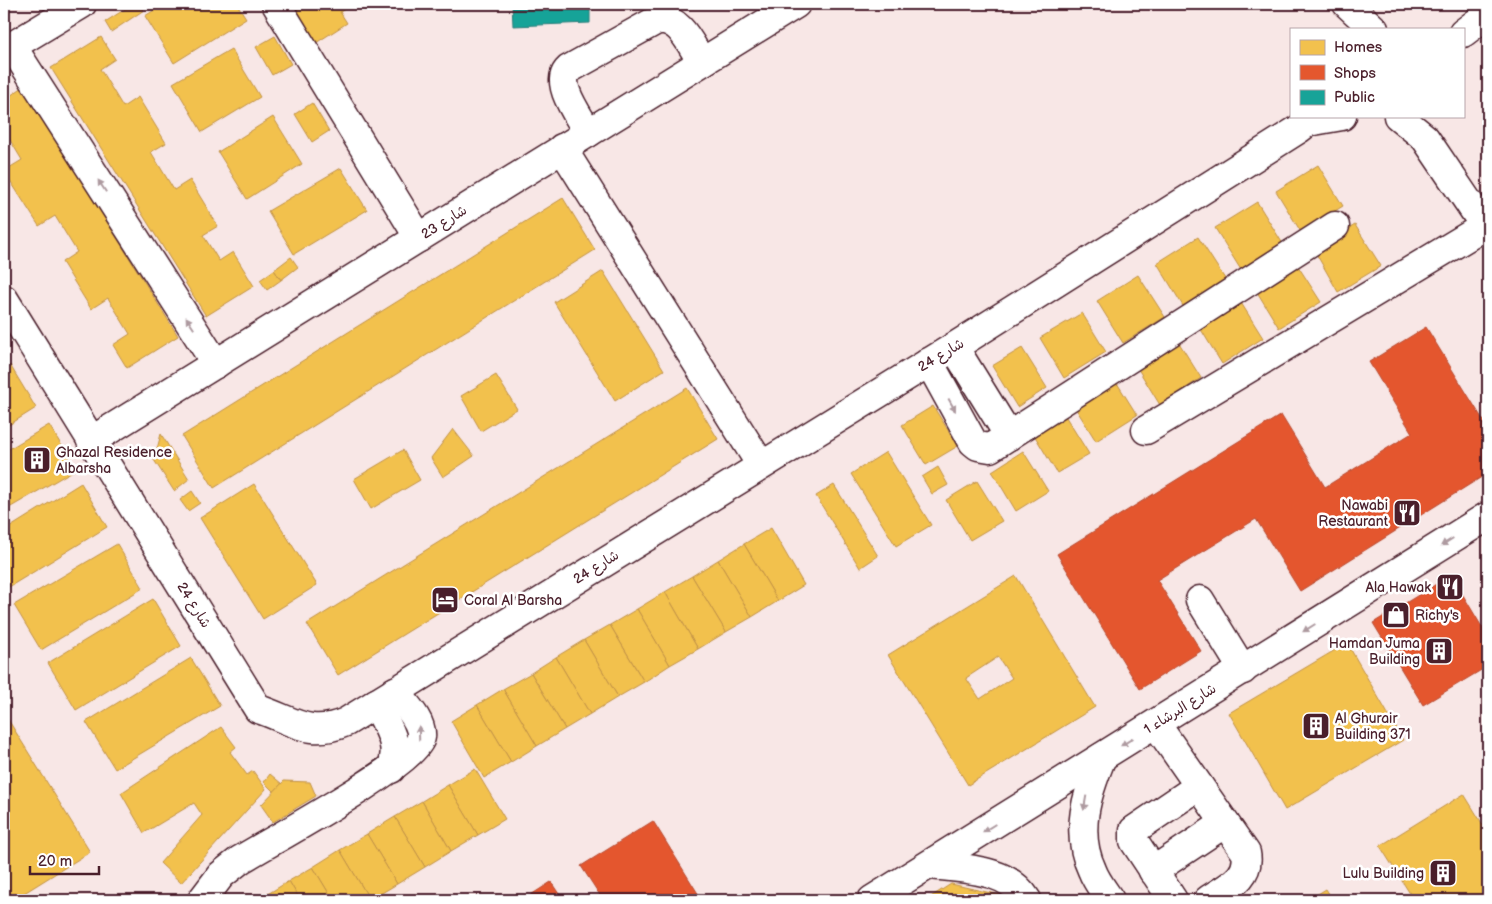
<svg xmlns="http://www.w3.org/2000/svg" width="1492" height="904" font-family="'Balsamiq Sans','Playpen Sans Arabic',sans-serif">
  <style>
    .homes { fill: #f2c14e; stroke: #c09044; fill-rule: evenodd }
    .shops { fill: #e4572e; stroke: #b6462d }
    .public { fill: #17a398; stroke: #267b77 }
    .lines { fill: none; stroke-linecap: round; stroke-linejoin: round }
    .minor-casing { stroke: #4a1f2b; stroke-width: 31 }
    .minor { stroke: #fff; stroke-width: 28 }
    .oneway { fill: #ae9aa0 }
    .labels { text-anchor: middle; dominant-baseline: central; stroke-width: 5; stroke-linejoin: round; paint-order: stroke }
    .street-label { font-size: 14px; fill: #4a1f2b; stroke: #fff }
    .poi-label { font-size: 14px; fill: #4a1f2b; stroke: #fff; text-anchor: start }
  </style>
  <rect width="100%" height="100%" fill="#f8e7e6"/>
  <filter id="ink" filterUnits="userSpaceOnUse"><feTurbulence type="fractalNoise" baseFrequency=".02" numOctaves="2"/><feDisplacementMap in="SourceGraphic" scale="10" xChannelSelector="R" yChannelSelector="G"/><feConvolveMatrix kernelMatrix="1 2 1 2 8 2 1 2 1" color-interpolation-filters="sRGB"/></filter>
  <g filter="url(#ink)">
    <g class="homes">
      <polygon points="133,4 139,4 144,10 111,32 105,22"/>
      <polygon points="164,4 237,4 246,18 174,63 145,16"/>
      <polygon points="290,4 353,4 340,12 347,23 316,43"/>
      <polygon points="275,36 291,64 272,75 256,47"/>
      <polygon points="101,37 115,59 100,69 123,107 138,97 166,143 151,152 174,190 190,180 218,226 203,235 219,261 233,252 254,286 206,316 51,68"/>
      <polygon points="231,49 260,97 202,132 173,83"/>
      <polygon points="23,87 178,336 127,368 113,345 130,334 108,298 91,309 62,262 77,252 55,216 39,226 4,171 22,160 4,130 4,100"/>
      <polygon points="312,103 329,131 312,142 295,114"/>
      <polygon points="273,117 302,164 247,199 218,152"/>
      <polygon points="1318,165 1343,206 1301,232 1276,191"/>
      <polygon points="341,168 367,210 294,254 268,211"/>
      <polygon points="563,198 595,250 214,488 182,436"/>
      <polygon points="1257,202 1283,244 1241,270 1215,228"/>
      <polygon points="1355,225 1381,266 1338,292 1314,250"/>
      <polygon points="1198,237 1225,279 1183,306 1157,263"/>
      <polygon points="291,257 298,267 281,280 274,270"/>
      <polygon points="1296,263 1321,302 1279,328 1254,287"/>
      <polygon points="274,270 281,280 267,290 260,280"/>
      <polygon points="603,271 664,370 615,401 554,302"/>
      <polygon points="1138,275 1165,317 1123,343 1097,301"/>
      <polygon points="1238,298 1263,338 1222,364 1197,323"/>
      <polygon points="1082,313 1106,352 1064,378 1040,338"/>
      <polygon points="1176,338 1201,378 1160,405 1135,364"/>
      <polygon points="1022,348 1047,388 1017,407 992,366"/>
      <polygon points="10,365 36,408 4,428 4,369"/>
      <polygon points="496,375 517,409 481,431 461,396"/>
      <polygon points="1112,375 1137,415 1096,441 1071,401"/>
      <polygon points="687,388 718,439 338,675 307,624"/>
      <polygon points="933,406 958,446 926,465 902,425"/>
      <polygon points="1064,414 1089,454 1057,473 1033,433"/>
      <polygon points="49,425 76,469 4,511 4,452"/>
      <polygon points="453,429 474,456 443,477 431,458"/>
      <polygon points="161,434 189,479 174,491 154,460"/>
      <polygon points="403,450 420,480 371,509 354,479"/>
      <polygon points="1023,451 1048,491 1016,511 992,471"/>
      <polygon points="886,452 931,525 896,546 851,474"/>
      <polygon points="938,467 948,485 932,494 922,477"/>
      <polygon points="977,481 1002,521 970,540 946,500"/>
      <polygon points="81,483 107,527 4,590 4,531"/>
      <polygon points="254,484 317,585 263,619 200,518"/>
      <polygon points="834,485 878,556 860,568 816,496"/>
      <polygon points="192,491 200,503 188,511 180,500"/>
      <polygon points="771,528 804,585 778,601 744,544"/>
      <polygon points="117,544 143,588 41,650 14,605"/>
      <polygon points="744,544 778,601 752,617 718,560"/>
      <polygon points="718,560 752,617 726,632 692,576"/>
      <polygon points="692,576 726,632 698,649 665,592"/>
      <path d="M1016,576L1095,707L968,785L888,655ZM998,657L1012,678L980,699L966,678Z"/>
      <polygon points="665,592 698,649 670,665 637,609"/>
      <polygon points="153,599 181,646 76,710 48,663"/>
      <polygon points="637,609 670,665 644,682 610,625"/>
      <polygon points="610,625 644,682 618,697 584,640"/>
      <polygon points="584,640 618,697 590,714 556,657"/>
      <polygon points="1347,643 1403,740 1285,810 1229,713"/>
      <polygon points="556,657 590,714 565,729 531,673"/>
      <polygon points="191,658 220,706 115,769 86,722"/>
      <polygon points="531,673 565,729 537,746 503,689"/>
      <polygon points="503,689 537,746 511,762 477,705"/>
      <polygon points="477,705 511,762 484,778 451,721"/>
      <polygon points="4,713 90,852 13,900 4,900"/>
      <polygon points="221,727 236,747 230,752 247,775 253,771 266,789 181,883 160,863 202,815 194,803 144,833 121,793"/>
      <polygon points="475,769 505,819 478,835 448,785"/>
      <polygon points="270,774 282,784 274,792 264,782"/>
      <polygon points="284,781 310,782 316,796 273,822 261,805"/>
      <polygon points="448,785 478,835 451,851 422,801"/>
      <polygon points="1464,794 1488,833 1488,900 1414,900 1380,846"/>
      <polygon points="422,801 451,851 425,867 395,817"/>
      <polygon points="395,817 425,867 397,884 367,834"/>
      <polygon points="367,834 397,884 370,900 340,850"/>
      <polygon points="340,850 370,900 333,900 313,867"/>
      <polygon points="313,867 333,900 300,900 289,881"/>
      <polygon points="289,881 300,900 263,900 261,898"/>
      <polygon points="951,884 1009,897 1011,900 926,900"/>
      <polygon points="1326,889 1333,900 1308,900"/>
    </g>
    <g class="shops">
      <polygon points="1426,327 1488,428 1488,473 1300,591 1256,519 1157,580 1201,651 1140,689 1057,554 1281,415 1325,487 1412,433 1369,362"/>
      <polygon points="1451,575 1488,637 1488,666 1423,705 1373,623"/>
      <polygon points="653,821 702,900 603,900 581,866"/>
      <polygon points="551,882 563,900 523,900"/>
    </g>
    <polygon class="public" points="512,4 590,4 590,23 513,26"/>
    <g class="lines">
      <defs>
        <g id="minor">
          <polyline points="276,4 419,238"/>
          <polyline points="1347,4 1374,29"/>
          <polyline points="1463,33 1488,14"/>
          <polyline points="12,46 216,364"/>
          <polyline points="4,51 82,4"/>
          <polyline points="1398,116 1425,138 1488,231"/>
          <polyline points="1308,122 1342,116"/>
          <path d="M588,133C580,117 553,83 569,69L657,20C680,16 691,46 702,62"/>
          <polyline points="562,148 761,465"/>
          <path d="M4,299L258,709C293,720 308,738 346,722L954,347L1299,129L1316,116"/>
          <polyline points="954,347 1009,436"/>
          <polyline points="929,362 973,442 978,446 990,448 1335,226"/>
          <polyline points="1146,430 1485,226"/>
          <polyline points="91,441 796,4"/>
          <polyline points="1200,600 1243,670"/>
          <path d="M376,703C386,725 402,745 391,769"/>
          <path d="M1156,724L1246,853C1251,878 1227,887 1208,900"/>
          <path d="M1102,757C1087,793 1074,832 1092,870C1096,881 1104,891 1110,900"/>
          <path d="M931,865C964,869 1008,868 1027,900"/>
          <polyline points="1153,871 1225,823"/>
          <path d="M202,900L221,875L240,860C269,842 418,762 421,737C423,721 404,703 395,691"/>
          <polyline points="872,900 1488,516"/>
          <polyline points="1173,900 1134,841 1134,830 1199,786"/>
        </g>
      </defs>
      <use href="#minor" class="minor-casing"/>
      <use href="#minor" class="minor"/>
    </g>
    <defs><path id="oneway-solid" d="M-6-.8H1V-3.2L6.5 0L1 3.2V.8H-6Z" transform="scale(1.25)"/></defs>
    <g class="oneway">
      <use href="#oneway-solid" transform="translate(102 186) rotate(-123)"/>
      <use href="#oneway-solid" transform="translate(190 323) rotate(-123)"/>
      <use href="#oneway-solid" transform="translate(952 405) rotate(61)"/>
      <use href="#oneway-solid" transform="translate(1447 542) rotate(148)"/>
      <use href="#oneway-solid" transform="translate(1309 628) rotate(148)"/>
      <use href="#oneway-solid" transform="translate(419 733) rotate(-92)"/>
      <use href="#oneway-solid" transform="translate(1127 742) rotate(148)"/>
      <use href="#oneway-solid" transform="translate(1085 803) rotate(100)"/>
      <use href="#oneway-solid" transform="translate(989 828) rotate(148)"/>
    </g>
  </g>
  <defs>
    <symbol id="building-square" viewBox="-11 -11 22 22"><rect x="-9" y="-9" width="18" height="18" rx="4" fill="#4a1f2b" stroke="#fff"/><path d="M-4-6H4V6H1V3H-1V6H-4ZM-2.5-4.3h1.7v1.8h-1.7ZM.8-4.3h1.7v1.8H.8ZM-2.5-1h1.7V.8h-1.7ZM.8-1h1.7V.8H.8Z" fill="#fff"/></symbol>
    <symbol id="restaurant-square" viewBox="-11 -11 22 22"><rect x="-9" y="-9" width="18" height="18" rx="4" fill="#4a1f2b" stroke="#fff"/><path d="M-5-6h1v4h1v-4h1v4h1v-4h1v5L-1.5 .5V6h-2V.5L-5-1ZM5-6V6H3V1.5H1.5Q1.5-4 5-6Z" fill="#fff"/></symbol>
    <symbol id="hotel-square" viewBox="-11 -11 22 22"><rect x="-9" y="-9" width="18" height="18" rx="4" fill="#4a1f2b" stroke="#fff"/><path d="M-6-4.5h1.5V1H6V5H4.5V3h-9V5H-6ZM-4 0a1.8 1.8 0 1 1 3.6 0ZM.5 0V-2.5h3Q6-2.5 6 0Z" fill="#fff"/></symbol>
    <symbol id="shop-square" viewBox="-11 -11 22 22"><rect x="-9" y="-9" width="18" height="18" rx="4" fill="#4a1f2b" stroke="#fff"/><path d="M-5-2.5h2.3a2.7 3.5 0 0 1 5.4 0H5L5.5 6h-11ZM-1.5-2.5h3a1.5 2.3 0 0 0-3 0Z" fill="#fff"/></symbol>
  </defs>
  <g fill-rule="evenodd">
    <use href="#building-square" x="21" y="444" width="32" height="32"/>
    <use href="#restaurant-square" x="1391" y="497" width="32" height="32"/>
    <use href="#restaurant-square" x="1434" y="571" width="32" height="32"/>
    <use href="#hotel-square" x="429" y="584" width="32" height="32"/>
    <use href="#shop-square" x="1380" y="599" width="32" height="32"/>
    <use href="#building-square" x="1423" y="635" width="32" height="32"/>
    <use href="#building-square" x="1300" y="710" width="32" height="32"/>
    <use href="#building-square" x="1427" y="857" width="32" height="32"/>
  </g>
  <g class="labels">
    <g class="street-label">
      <text transform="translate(444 222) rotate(-32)">شارع 23</text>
      <text transform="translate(941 355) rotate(-31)">شارع 24</text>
      <text transform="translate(596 567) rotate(-32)">شارع 24</text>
      <text transform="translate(194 605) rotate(58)">شارع 24</text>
      <text transform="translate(1180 709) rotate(-32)">شارع البرشاء 1</text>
    </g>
    <g class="poi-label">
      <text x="56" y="452">Ghazal Residence<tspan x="56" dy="16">Albarsha</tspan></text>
      <text x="1388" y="505" text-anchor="end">Nawabi<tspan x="1388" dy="16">Restaurant</tspan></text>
      <text x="1431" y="587" text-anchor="end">Ala Hawak</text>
      <text x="464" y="600">Coral Al Barsha</text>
      <text x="1415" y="615">Richy's</text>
      <text x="1420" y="643" text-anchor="end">Hamdan Juma<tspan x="1420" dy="16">Building</tspan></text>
      <text x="1335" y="718">Al Ghurair<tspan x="1335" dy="16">Building 371</tspan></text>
      <text x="1424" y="873" text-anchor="end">Lulu Building</text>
    </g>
  </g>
  <rect width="1492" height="904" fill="none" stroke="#fff" stroke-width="20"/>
  <rect x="10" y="10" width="1472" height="884" fill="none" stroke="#4a1f2b" stroke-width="2" filter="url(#ink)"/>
  <rect x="1290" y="28" width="175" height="90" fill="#ffffff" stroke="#b7a5aa"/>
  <rect x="1300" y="40" width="25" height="15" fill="#f2c14e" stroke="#b7a5aa"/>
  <text x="1334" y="52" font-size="15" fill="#4a1f2b">Homes</text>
  <rect x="1300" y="65" width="25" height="15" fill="#e4572e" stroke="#b7a5aa"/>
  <text x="1334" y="78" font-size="15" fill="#4a1f2b">Shops</text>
  <rect x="1300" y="90" width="25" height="15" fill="#17a398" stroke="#b7a5aa"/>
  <text x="1334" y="102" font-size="15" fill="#4a1f2b">Public</text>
  <path d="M30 866v8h69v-8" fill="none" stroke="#4a1f2b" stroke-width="2.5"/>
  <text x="38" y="866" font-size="15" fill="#4a1f2b" stroke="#ffffff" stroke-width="4" paint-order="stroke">20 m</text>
</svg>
